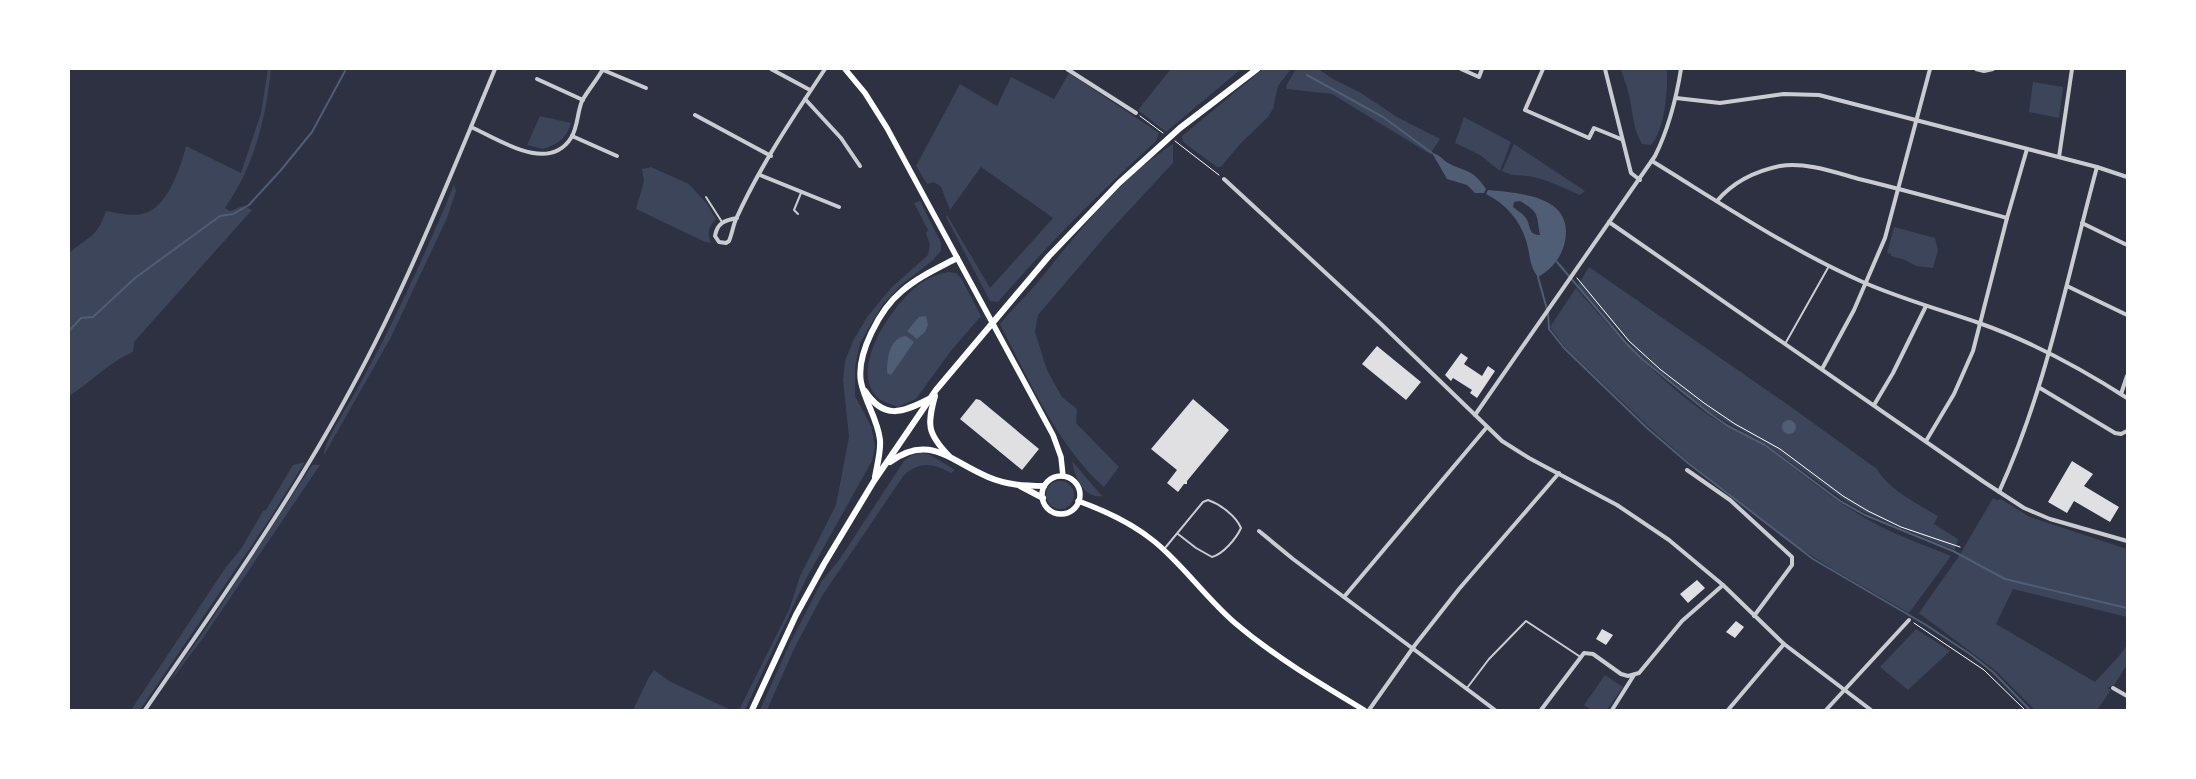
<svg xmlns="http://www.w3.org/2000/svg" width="2196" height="779" font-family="Mulish,sans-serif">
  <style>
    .green { fill: #3c4559 }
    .water { fill: #4f5d75; fill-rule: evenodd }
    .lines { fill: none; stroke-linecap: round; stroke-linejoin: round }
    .stream { stroke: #4f5d75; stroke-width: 2 }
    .building { fill: #e0e0e3 }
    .path { stroke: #fff; stroke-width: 1 }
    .service { stroke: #caccd0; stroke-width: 2 }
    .minor { stroke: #caccd0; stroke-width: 4 }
    .secondary { stroke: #fff; stroke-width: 5.5 }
    .trunk { stroke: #fff; stroke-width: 6 }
  </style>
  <rect width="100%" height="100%" fill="#2d3142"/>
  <g class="green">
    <path d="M268,69H271C266,119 254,166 225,208L230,211L243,206L252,210L134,342L133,352C112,360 90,383 69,396V253C89,236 97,238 106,211C119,213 135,218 148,212C169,203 181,166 186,146L241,173L261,113Z"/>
    <polygon points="1168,69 1241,69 1166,132 1138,110 1170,70"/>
    <polygon points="1263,69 1291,69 1278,86 1273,109 1268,117 1240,144 1221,167 1217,167 1183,142 1182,136"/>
    <polygon points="1296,69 1318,69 1333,79 1361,93 1397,117 1440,139 1430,154 1332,94 1287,89 1286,86"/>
    <path d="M1621,69H1667C1668,89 1665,130 1651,145L1642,144C1632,127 1633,110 1628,91C1626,84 1623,76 1621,69Z"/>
    <path d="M1069,73L1159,133L1156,141C1100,192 1047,245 998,302L990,301L946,217L947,215L990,288L1053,218L981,167L950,210L941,187L934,182L927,184L916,166L960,84L997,106L1011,77L1054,99Z"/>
    <polygon points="2033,82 2063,87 2059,118 2029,112"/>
    <path d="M540,116L571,123C566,138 559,144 543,149L527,145Z"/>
    <polygon points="1464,117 1511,142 1500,171 1480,155 1455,143"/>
    <path d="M1173,144V163L1108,233L1038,315L1035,332L1047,370L1062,397L1077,409L1076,423L1119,467L1104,487C1059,448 1027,377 1000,324C1010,311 1021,301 1031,290C1074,239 1116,180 1173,144Z"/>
    <path d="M1514,144L1585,191L1580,195C1563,188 1547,179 1528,176C1518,175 1511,176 1502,171Z"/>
    <path d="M651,167L689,184L707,204L716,219C708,227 707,233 711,243L705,242L636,209L644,181L642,169Z"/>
    <path d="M454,185L456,191L447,218L390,339L324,455C323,443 349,404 356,391C393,325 425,255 454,185Z"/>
    <polygon points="920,201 941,243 941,251 931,262 901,285 883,304 860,343 855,367 855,396 871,426 875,446 872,461 806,579 745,710 739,710 789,610 800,576 836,505 849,437 843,380 845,361 853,341 867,317 891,288 928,255 930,245 926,233 928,230 914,203"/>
    <polygon points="1894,227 1935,238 1938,250 1933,268 1916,266 1905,260 1891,256 1891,254 1887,253"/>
    <path d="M1589,267L1787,404L1877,469C1890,491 1916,503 1938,516L1934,524L1958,539L1955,550L1866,513L1841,498L1766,444L1709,412L1643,358L1578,285Z"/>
    <path d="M948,272L956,273L961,278L981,316L950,352L916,399L898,407C892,404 881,402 877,397C849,368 892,306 917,286C926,279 937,274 948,272Z"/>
    <path d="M1576,288C1617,336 1658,380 1710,416C1728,428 1749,435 1766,447C1799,471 1830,498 1865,518C1892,534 1922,544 1951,556L1909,613L1833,569L1798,547L1689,462L1648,426L1565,347L1550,327Z"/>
    <path d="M920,453L929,454L955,470L951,473C933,463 920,461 904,475L822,596L794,649L767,710H760L788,647L822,581L839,560L904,461L912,455Z"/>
    <path d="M1072,461L1101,495L1103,496C1083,499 1075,477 1072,461Z"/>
    <polygon points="305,462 269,520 140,710 131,710 226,567 241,549 263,511 266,510 293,465"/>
    <polygon points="312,465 320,465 203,638 169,683 179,666 202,634"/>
    <circle cx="1060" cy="495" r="14"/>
    <polygon points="1993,498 1997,500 2001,499 2030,517 2127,549 2127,617 2013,589 1996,624 2095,682 2119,656 2127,645 2127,665 2114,685 2107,688 2111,690 2097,710 2035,710 1996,671 1919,613 1959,556"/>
    <polygon points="1916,629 1950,651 1908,690 1880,667"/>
    <polygon points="654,670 669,681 731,710 633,710 649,677"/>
    <polygon points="1605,675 1623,687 1607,710 1591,710 1584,705"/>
  </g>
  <g class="water">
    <path d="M1432,153C1439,154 1442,159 1448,163C1467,173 1472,168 1486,189L1484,193H1475L1467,185L1447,179Z"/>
    <path d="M1488,190C1520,193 1574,196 1565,241C1562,257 1552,269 1538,277C1531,269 1530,258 1528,248C1523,224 1508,205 1486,194ZM1520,201C1540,213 1536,214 1540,235C1528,235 1531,226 1526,218C1523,214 1517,210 1513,207L1514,202Z"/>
    <polygon points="926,316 928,325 925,332 917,339 907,331 919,317"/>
    <path d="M906,336L914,342L891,375L887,373C887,358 889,338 906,336Z"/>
    <circle cx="1789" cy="427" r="7"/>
  </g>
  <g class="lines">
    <g class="stream">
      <polyline points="1307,75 1383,117 1432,153"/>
      <polyline points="1557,262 1626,343 1642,359 1709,413 1728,426 1765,445 1840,501 1865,515 1953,551 2005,579 2127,608"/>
      <polyline points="1538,277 1548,313 1549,329 1564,348 1647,428 1688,463 1813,559 1926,625 1970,654 1993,672 2030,710"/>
      <polyline points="69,331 81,318 93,317 135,278 220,216 233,214 249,205 281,170 312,132 345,71"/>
    </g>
  </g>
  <g class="building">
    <polygon points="1377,346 1421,382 1406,400 1362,364"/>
    <polygon points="1461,353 1468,358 1464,364 1482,376 1488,366 1495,371 1477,398 1470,393 1472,390 1453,378 1451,381 1445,375"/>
    <polygon points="976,399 980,400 1039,449 1022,470 960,419"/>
    <polygon points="1193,399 1229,430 1187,481 1187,484 1184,484 1178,492 1167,483 1177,470 1151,449"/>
    <polygon points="2072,461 2093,474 2084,486 2119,507 2110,522 2074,501 2067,513 2048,502"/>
    <polygon points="1697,580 1705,588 1688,603 1680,594"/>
    <polygon points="1736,621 1744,627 1735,638 1726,632"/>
    <polygon points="1602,629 1613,635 1606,645 1596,639"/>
  </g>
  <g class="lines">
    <g class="path">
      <polyline points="1140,116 1163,133"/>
      <polyline points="1175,141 1219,175"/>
      <polyline points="1577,278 1629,341 1661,370 1704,403 1735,424 1780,449 1843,496 1868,511 1901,527 1960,547"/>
      <polyline points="1914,623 1984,670 2025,710"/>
    </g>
    <g class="service">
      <polyline points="706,197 722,222"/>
      <polyline points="798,214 794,210 801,193"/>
      <polyline points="1785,344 1829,266"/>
      <path d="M1165,548L1203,502L1208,500C1220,504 1236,516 1241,528C1236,539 1223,554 1212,557L1196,548L1178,534"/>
      <polyline points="1467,688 1489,659 1526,621 1579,656"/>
    </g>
    <g class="minor">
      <polyline points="771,69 810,90"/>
      <polyline points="1067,69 1136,113"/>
      <polyline points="1461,69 1479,77 1482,69"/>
      <polyline points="1543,69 1525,110 1589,138 1594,128 1621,139"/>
      <polyline points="1605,69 1631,173 1640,180"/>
      <polyline points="1976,69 1984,71 1993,69"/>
      <polyline points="603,70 646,88"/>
      <polyline points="537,79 583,100"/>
      <polyline points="1676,98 1720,103 1784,94 1819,95 2097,167 2127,177"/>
      <polyline points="805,99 841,138 860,166"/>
      <polyline points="695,115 771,156"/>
      <path d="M471,127C498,139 548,174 571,138C578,127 577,113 582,101C588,90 597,80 603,69"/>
      <polyline points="572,136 617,156"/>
      <polyline points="2059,157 2072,69"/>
      <path d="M1652,161C1722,204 1790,250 1865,283C1902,299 1941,310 1979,323C2030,341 2082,369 2127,398"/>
      <polyline points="760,175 839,207"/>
      <polyline points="1224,179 1381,324 1502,441 1529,458 1617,505 1669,540 1723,585 1784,644 1871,710"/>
      <path d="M1717,201C1733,182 1756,171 1780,166C1806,162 1834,172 1859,179C1909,191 1958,205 2007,218"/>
      <path d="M737,218C725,220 717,223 715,236L719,242L726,243L729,241C732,234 733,226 736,219C760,166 793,117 825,69"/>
      <polyline points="1609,222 1984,482 2024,508 2050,519 2127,541"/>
      <polyline points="2082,223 2127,245"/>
      <polyline points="2067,286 2127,315"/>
      <polyline points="1822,369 1854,310 1885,238 1930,69"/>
      <polyline points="2040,388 2115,433 2121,434 2127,431"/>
      <polyline points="2121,394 2127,376"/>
      <polyline points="1874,405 1893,373 1926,306"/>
      <path d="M1475,415L1655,156C1669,128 1676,100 1681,69"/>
      <polyline points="1926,441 1954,394 1973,351 2007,218 2027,149"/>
      <polyline points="1687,470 1730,500 1792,557 1792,565 1754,616"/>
      <path d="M1999,492C2047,387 2067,277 2097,167"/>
      <polyline points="1259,531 1293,559 1495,710"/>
      <polyline points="1344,597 1487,427"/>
      <polyline points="2113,688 2127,696"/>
      <path d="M145,710C217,605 291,501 351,389C407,286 450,177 495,69"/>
      <polyline points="1369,710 1415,645 1459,589 1559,473"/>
      <polyline points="1541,710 1584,653 1593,654 1621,674 1628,676 1639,673 1682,621 1723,585"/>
      <polyline points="1612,710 1634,675"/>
      <polyline points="1728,710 1784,644"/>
      <polyline points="1826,710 1909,620"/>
    </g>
    <g class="secondary">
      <polyline points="845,69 865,93 887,128 1053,435 1061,457 1063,476"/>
      <circle cx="1061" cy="495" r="19"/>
      <path d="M1078,501C1106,511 1132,523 1155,542C1184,566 1206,598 1235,623C1275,657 1319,683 1364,710"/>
    </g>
    <g class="trunk">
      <path d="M865,391C884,420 902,413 929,399"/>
      <path d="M935,396C927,425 927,433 949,456"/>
      <path d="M890,462C929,433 950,461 988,477C1007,485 1024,486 1044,486"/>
      <path d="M875,477C877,465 881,452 880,440C878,420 865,402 861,382C856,354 880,309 902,291C918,277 938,268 957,258"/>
      <polyline points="1020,486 1043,498"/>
      <polyline points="752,710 796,615 824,564 874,481 936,390 1049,256 1119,183 1180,128 1257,69"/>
    </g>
  </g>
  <rect width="2196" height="779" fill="none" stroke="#ffffff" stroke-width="140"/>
</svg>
